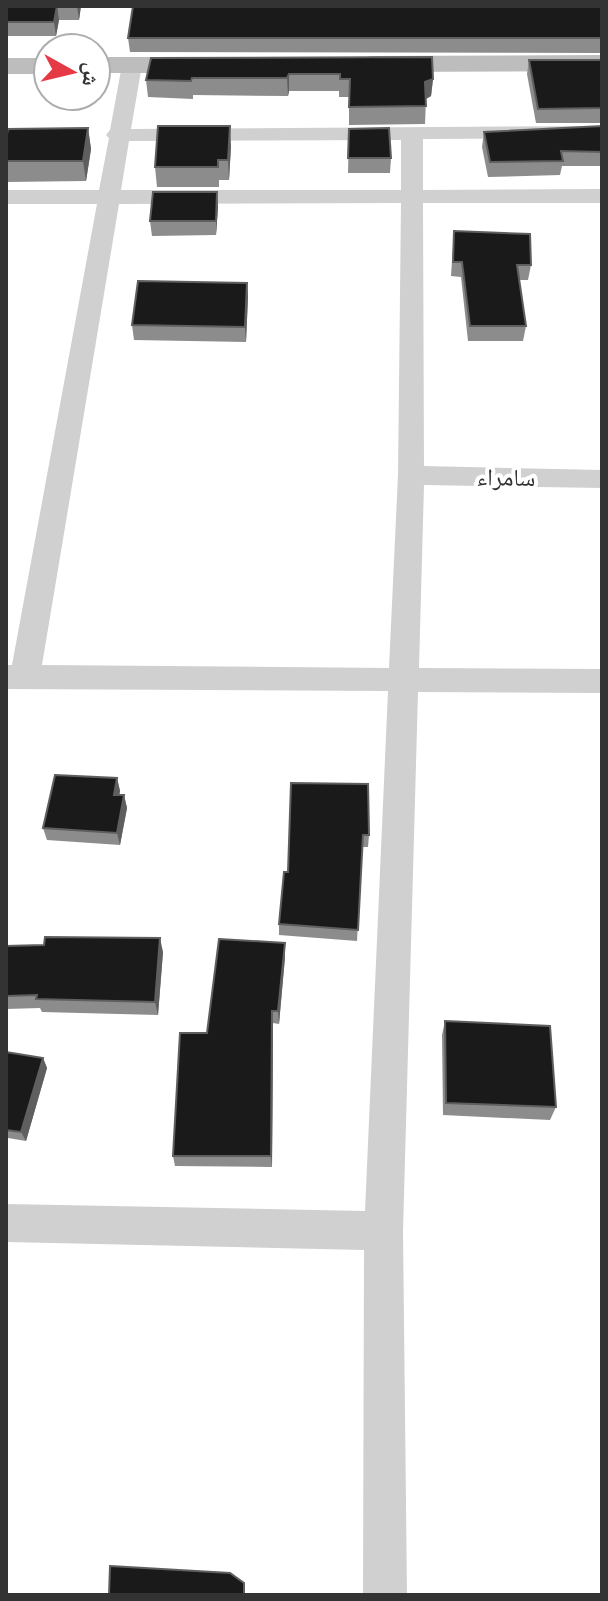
<svg xmlns="http://www.w3.org/2000/svg" width="608" height="1601" font-family="Arial,'Noto Naskh Arabic',sans-serif">
  <style>
    .lines { fill: none; stroke-linecap: round; stroke-linejoin: round }
    .street { fill: #d0d0d0; fill-rule: evenodd }
    .secondary { fill: #bdbdbd; fill-rule: evenodd }
    .wall { fill: #8c8c8c }
    .shaded-wall { fill: #5f5f5f }
    .building { fill: #1a1a1a; stroke: #5f5f5f; stroke-width: 2 }
    .labels { text-anchor: middle; dominant-baseline: central; stroke-width: 8; stroke-linejoin: round; paint-order: stroke }
    .street-label { font-size: 24px; fill: #333; stroke: #fff }
  </style>
  <rect width="100%" height="100%" fill="#fff"/>
  <g class="lines">
    <path class="street" d="M132,59L142,65L131,129L602,126V138L423,139V190L602,189V203H423L424,466L602,470V488L424,485L419,668L602,669V693L418,692L403,1231L407,1595H363L364,1250L6,1242V1204L365,1211L388,691L6,689V665H12L97,204H6V190H99L109,138L106,135L110,130L122,65ZM401,140V190H121L129,141ZM401,203L398,475L389,668L42,665L119,204Z"/>
    <g class="secondary">
      <polygon points="602,55 602,71 372,72 362,70 358,64 362,58 372,56"/>
      <polygon points="96,57 208,57 218,59 222,65 218,71 208,73 96,73"/>
      <rect x="6" y="58" width="42" height="16"/>
    </g>
  </g>
  <g class="wall">
    <polygon points="6,6 81,6 79,20 59,20 56,36 6,36"/>
    <polygon points="602,6 602,53 130,52 128,38"/>
    <polygon points="151,58 433,79 431,96 426,99 425,124 349,125 349,97 339,97 339,91 289,91 288,96 193,95 193,99 148,97 146,80"/>
    <polygon points="529,60 602,60 602,123 536,123 527,74"/>
    <polygon points="602,126 602,166 562,166 560,175 488,177 482,147 484,132"/>
    <polygon points="88,128 91,149 86,181 6,182 6,139"/>
    <polygon points="349,129 391,158 390,173 348,173"/>
    <polygon points="231,146 229,180 219,180 219,187 157,187 155,167"/>
    <polygon points="217,192 218,207 216,235 152,236 150,221"/>
    <polygon points="454,231 531,265 528,280 519,280 526,326 523,341 468,341 461,277 451,276"/>
    <polygon points="247,283 248,297 246,342 134,340 132,325"/>
    <polygon points="117,778 120,791 119,795 124,795 127,808 120,845 47,840 43,828"/>
    <polygon points="291,783 369,835 368,847 362,847 357,941 279,935 279,924 288,872"/>
    <polygon points="6,946 163,952 158,1015 42,1012 40,1008 6,1009"/>
    <polygon points="285,957 279,1024 273,1023 272,1167 175,1166 173,1156"/>
    <polygon points="445,1021 556,1107 550,1120 443,1115 442,1035"/>
    <polygon points="6,1052 43,1058 47,1068 26,1141 8,1138 6,1143"/>
  </g>
  <g class="shaded-wall">
    <polygon points="57,6 59,20 56,36 54,22"/>
    <polygon points="77,6 81,6 79,20"/>
    <polygon points="289,74 289,91 288,96 287,78"/>
    <polygon points="433,79 431,96 424,100 425,82"/>
    <polygon points="230,126 231,146 229,180 228,160"/>
    <polygon points="88,128 91,149 86,181 83,161"/>
    <polygon points="217,192 218,207 216,235 216,221"/>
    <polygon points="247,283 248,297 246,342 245,327"/>
    <polygon points="117,778 120,791 117,807 114,795"/>
    <polygon points="124,795 127,808 120,845 117,833"/>
    <polygon points="160,938 163,952 158,1015 155,1002"/>
    <polygon points="285,943 285,957 279,1024 278,1011"/>
    <polygon points="272,1011 273,1023 272,1167 271,1156"/>
    <polygon points="43,1058 47,1068 26,1141 21,1132"/>
  </g>
  <g class="building">
    <polygon points="6,6 77,6 57,6 54,22 6,22"/>
    <polygon points="133,6 602,6 602,38 128,38"/>
    <polygon points="432,57 433,79 425,82 426,106 349,107 350,79 340,79 340,74 289,74 287,78 192,78 191,81 146,80 151,58"/>
    <polygon points="529,60 602,60 602,108 538,109"/>
    <polygon points="158,126 230,126 228,160 218,160 218,167 155,167"/>
    <polygon points="602,126 602,152 561,151 563,161 490,162 484,132"/>
    <polygon points="88,128 83,161 6,161 6,139 8,129"/>
    <polygon points="389,128 391,158 348,158 349,129"/>
    <polygon points="153,192 217,192 216,221 150,221"/>
    <polygon points="454,231 530,234 531,265 517,265 526,326 470,326 462,262 453,262"/>
    <polygon points="138,281 247,283 245,327 132,325"/>
    <polygon points="55,775 117,778 114,795 124,795 117,833 43,828"/>
    <polygon points="291,783 368,784 369,835 363,835 358,930 279,924 284,872 288,872"/>
    <polygon points="45,937 160,938 155,1002 36,999 37,995 6,996 6,946 44,945"/>
    <polygon points="219,939 285,943 278,1011 272,1011 271,1156 173,1156 180,1033 207,1033"/>
    <polygon points="445,1021 550,1026 556,1107 446,1103"/>
    <polygon points="6,1052 43,1058 21,1132 6,1130"/>
    <polygon points="110,1566 230,1573 244,1583 244,1595 109,1595"/>
  </g>
  <g class="labels">
    <g class="street-label">
      <text transform="translate(506 477) rotate(1)">سامراء</text>
    </g>
  </g>
  <rect width="608" height="1601" fill="none" stroke="#333333" stroke-width="16"/>
  <g transform="translate(72 72) rotate(98)"><circle r="38" fill="#ffffff" stroke="#adadad" stroke-width="2"/>
  <path d="M0-6L14 30L0 20L-14 30Z" fill="#e63946"/>
  <text y="-12" font-size="22" font-weight="bold" text-anchor="middle" fill="#333333">ش</text>
  </g>
</svg>
